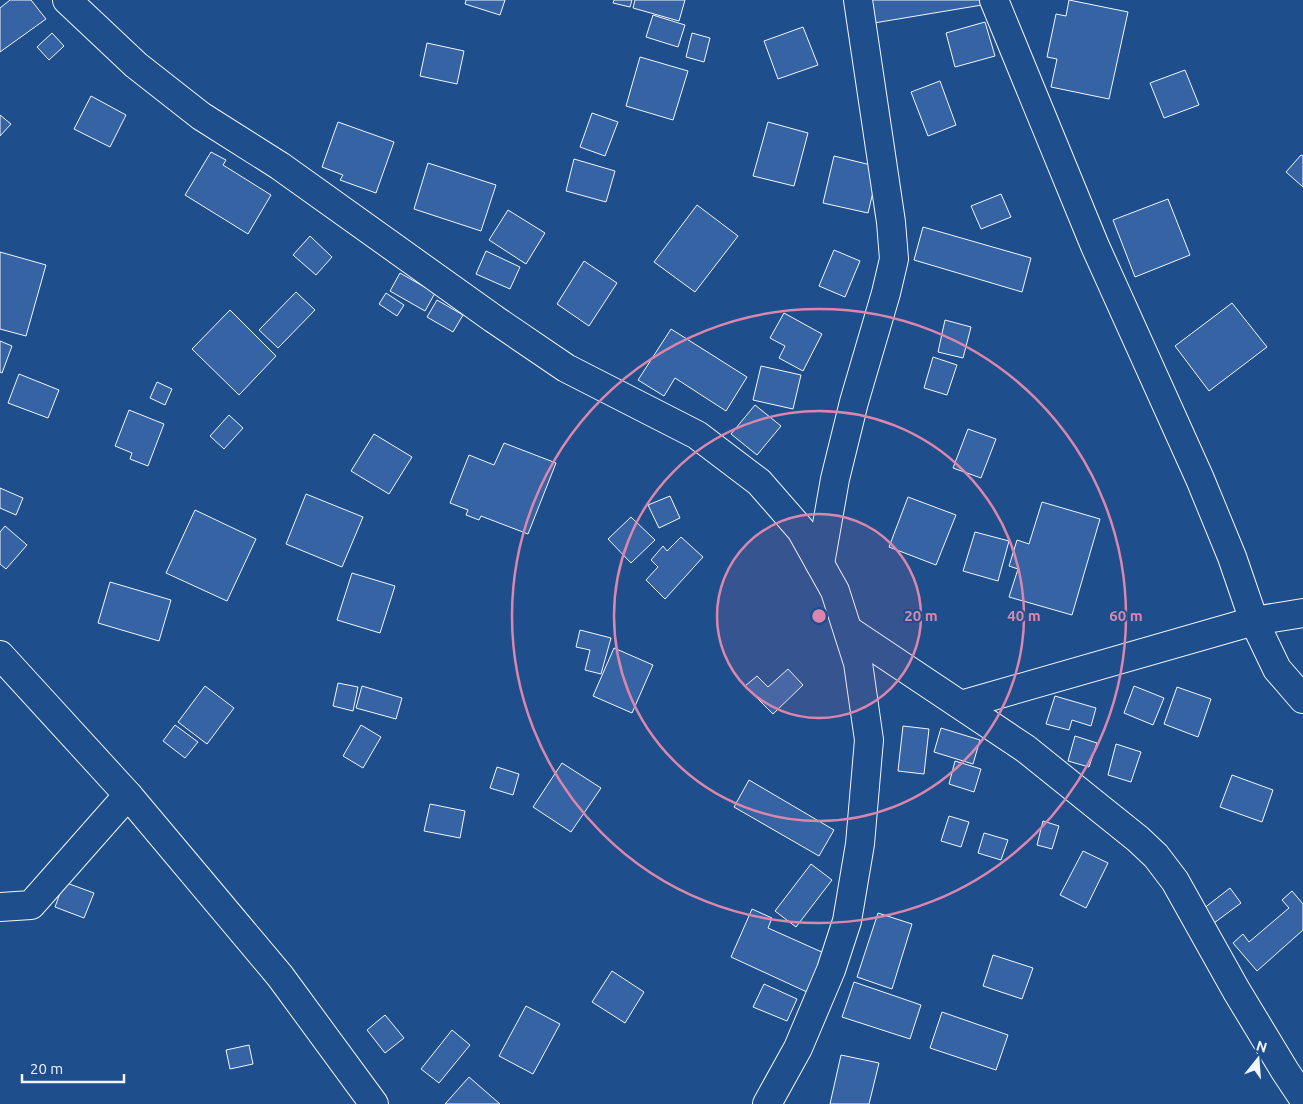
<svg xmlns="http://www.w3.org/2000/svg" width="1303" height="1104" font-family="Ubuntu,sans-serif">
  <style>
    .building { fill: #3563a3; stroke: #f2f6ff }
    .lines { fill: none; stroke-linecap: round; stroke-linejoin: round }
    .street-casing { stroke: #f2f6ff; stroke-width: 30 }
    .street { stroke: #1f4e8c; stroke-width: 28 }
    .ring { fill: none; stroke: #da87ad; stroke-width: 2.5 }
    .centre { fill: #da87ad; stroke: #1f4e8c; stroke-width: 2.5 }
    .ring-label { font-size: 15px; text-anchor: middle; font-weight: bold; fill: #da87ad; stroke: #1f4e8c; stroke-width: 4; stroke-linejoin: round; paint-order: stroke }
  </style>
  <rect width="100%" height="100%" fill="#1f4e8c"/>
  <g class="building">
    <polygon points="10,0 31,0 46,19 0,52 0,8"/>
    <polygon points="466,0 505,0 500,15 465,4"/>
    <polygon points="614,0 632,0 630,7 613,3"/>
    <polygon points="635,0 685,0 679,21 633,8"/>
    <polygon points="870,0 981,0 982,5 874,23"/>
    <polygon points="1069,0 1128,12 1109,99 1051,87 1057,59 1047,57 1056,14 1066,16"/>
    <polygon points="653,15 685,25 678,47 646,37"/>
    <polygon points="985,22 995,56 955,67 946,33"/>
    <polygon points="803,27 818,65 778,79 764,41"/>
    <polygon points="52,33 64,46 49,60 37,47"/>
    <polygon points="692,33 710,38 704,62 686,57"/>
    <polygon points="427,43 464,51 457,84 420,76"/>
    <polygon points="640,57 688,71 673,120 626,106"/>
    <polygon points="1185,70 1199,105 1164,118 1150,83"/>
    <polygon points="940,81 956,125 928,136 911,92"/>
    <polygon points="91,96 126,115 110,147 74,129"/>
    <polygon points="592,113 618,122 605,156 580,147"/>
    <polygon points="0,115 11,124 0,136"/>
    <polygon points="338,122 394,142 376,193 340,180 343,175 322,167"/>
    <polygon points="768,122 808,133 794,186 753,176"/>
    <polygon points="211,152 226,160 223,165 271,195 248,234 185,195"/>
    <polygon points="1301,155 1303,156 1303,187 1286,172"/>
    <polygon points="834,156 879,167 868,213 823,203"/>
    <polygon points="574,159 615,171 606,202 566,191"/>
    <polygon points="428,163 496,185 481,231 414,209"/>
    <polygon points="1001,194 1011,217 981,229 971,206"/>
    <polygon points="1168,199 1190,255 1135,277 1113,220"/>
    <polygon points="697,205 738,236 695,292 654,262"/>
    <polygon points="508,210 545,233 526,264 489,240"/>
    <polygon points="923,227 1031,258 1022,292 914,260"/>
    <polygon points="310,236 332,257 316,275 293,255"/>
    <polygon points="834,250 860,261 845,297 819,286"/>
    <polygon points="486,251 520,267 510,289 476,274"/>
    <polygon points="0,252 46,265 26,336 0,329"/>
    <polygon points="584,261 617,283 589,326 557,304"/>
    <polygon points="400,273 435,293 425,311 390,291"/>
    <polygon points="296,292 315,310 278,348 259,330"/>
    <polygon points="386,293 404,305 397,316 379,304"/>
    <polygon points="437,300 463,315 453,332 427,317"/>
    <polygon points="1232,303 1267,347 1209,391 1175,346"/>
    <polygon points="230,310 276,356 239,395 192,349"/>
    <polygon points="784,313 822,334 803,371 779,358 785,346 770,338"/>
    <polygon points="945,320 971,327 963,358 938,352"/>
    <polygon points="671,329 747,377 726,411 675,378 664,396 638,380"/>
    <polygon points="0,341 12,346 2,373 0,372"/>
    <polygon points="933,357 957,365 947,395 924,388"/>
    <polygon points="761,366 801,375 793,409 753,400"/>
    <polygon points="19,374 59,390 48,418 8,403"/>
    <polygon points="157,382 172,389 165,405 150,398"/>
    <polygon points="755,405 781,426 757,455 731,434"/>
    <polygon points="129,410 164,424 148,466 130,459 132,453 115,446"/>
    <polygon points="229,415 243,428 224,449 210,436"/>
    <polygon points="968,429 996,439 981,478 953,468"/>
    <polygon points="374,434 412,457 389,494 351,471"/>
    <polygon points="504,443 556,463 528,534 481,516 479,520 466,515 468,510 450,503 469,455 494,465"/>
    <polygon points="0,488 23,498 16,515 0,508"/>
    <polygon points="306,494 363,517 342,567 286,544"/>
    <polygon points="670,496 680,518 659,528 648,505"/>
    <polygon points="908,497 956,515 936,565 889,547"/>
    <polygon points="1042,502 1100,519 1072,615 1009,597 1018,569 1009,566 1017,540 1029,544"/>
    <polygon points="195,510 256,539 227,601 166,573"/>
    <polygon points="631,517 655,540 631,563 608,539"/>
    <polygon points="5,526 27,545 6,569 0,564 0,532"/>
    <polygon points="975,532 1009,541 998,581 963,571"/>
    <polygon points="681,537 703,557 665,599 646,580 658,567 651,560 663,546 667,551"/>
    <polygon points="352,573 395,586 380,633 337,620"/>
    <polygon points="110,582 171,600 159,641 98,623"/>
    <polygon points="580,630 611,638 601,674 585,670 590,650 576,647"/>
    <polygon points="614,648 653,665 632,713 593,696"/>
    <polygon points="788,669 803,685 773,714 745,686 757,676 768,687"/>
    <polygon points="338,683 358,687 353,711 333,706"/>
    <polygon points="205,686 234,708 207,744 178,722"/>
    <polygon points="362,686 402,698 396,719 356,708"/>
    <polygon points="1134,686 1164,698 1153,725 1124,713"/>
    <polygon points="1177,687 1211,699 1198,737 1164,724"/>
    <polygon points="1055,696 1096,708 1091,726 1072,720 1069,730 1046,724"/>
    <polygon points="175,725 198,742 185,758 163,741"/>
    <polygon points="361,725 381,737 363,768 343,756"/>
    <polygon points="903,726 929,729 924,774 898,771"/>
    <polygon points="941,728 980,740 973,764 934,752"/>
    <polygon points="1075,736 1097,743 1089,767 1068,761"/>
    <polygon points="1116,744 1141,752 1131,782 1108,775"/>
    <polygon points="955,761 981,769 974,792 949,784"/>
    <polygon points="562,763 601,788 571,832 533,807"/>
    <polygon points="497,767 519,774 513,795 490,788"/>
    <polygon points="1232,775 1273,790 1262,822 1220,807"/>
    <polygon points="749,780 834,830 819,856 734,807"/>
    <polygon points="430,804 465,811 460,838 424,831"/>
    <polygon points="949,816 969,822 961,847 941,841"/>
    <polygon points="1043,821 1059,826 1052,849 1037,845"/>
    <polygon points="984,833 1008,840 1001,860 978,853"/>
    <polygon points="1083,851 1108,863 1086,908 1060,895"/>
    <polygon points="811,864 832,880 796,927 775,911"/>
    <polygon points="64,882 94,893 84,918 55,907"/>
    <polygon points="1230,888 1241,903 1214,923 1203,909"/>
    <polygon points="1292,891 1303,904 1303,930 1257,971 1233,943 1243,934 1249,942 1289,908 1282,900"/>
    <polygon points="752,909 772,918 768,928 824,953 807,992 731,957"/>
    <polygon points="878,913 912,924 892,989 857,977"/>
    <polygon points="993,955 1033,968 1022,999 983,986"/>
    <polygon points="612,971 644,992 625,1023 592,1002"/>
    <polygon points="854,982 921,1005 910,1039 842,1017"/>
    <polygon points="764,984 797,999 787,1021 753,1007"/>
    <polygon points="526,1006 560,1024 533,1074 499,1056"/>
    <polygon points="942,1012 1008,1035 996,1070 930,1048"/>
    <polygon points="385,1015 404,1038 385,1053 367,1030"/>
    <polygon points="452,1030 470,1045 439,1083 421,1069"/>
    <polygon points="249,1045 253,1064 230,1069 226,1050"/>
    <polygon points="841,1055 879,1063 869,1104 830,1104"/>
    <polygon points="469,1077 500,1104 445,1104"/>
  </g>
  <g class="lines">
    <defs>
      <g id="street">
        <polyline points="67,0 136,65 201,116 280,166 494,319 566,368 697,435 759,482 801,530 835,591 858,663 869,740 860,844 847,921 831,970 798,1048 767,1104"/>
        <polyline points="994,0 1095,246 1200,479 1232,557 1254,621 1277,669 1303,699"/>
        <polyline points="820,564 835,479 854,402 886,293 894,259 891,222 858,0"/>
        <polyline points="848,630 1026,749 1138,839 1156,856 1175,881 1236,990 1285,1071 1303,1098"/>
        <polyline points="0,655 128,795 280,976 374,1104"/>
        <polyline points="961,705 1254,621 1303,613"/>
        <polyline points="0,907 31,905 128,795"/>
      </g>
    </defs>
    <use href="#street" class="street-casing"/>
    <use href="#street" class="street"/>
  </g>
  <circle cx="819" cy="616" r="102" fill="#da87ad" fill-opacity=".12"/>
  <g class="ring">
    <circle cx="819" cy="616" r="102"/>
    <circle cx="819" cy="616" r="205"/>
    <circle cx="819" cy="616" r="307"/>
  </g>
  <circle cx="819" cy="616" r="8" class="centre"/>
  <g class="ring-label">
    <text x="921" y="621">20 m</text>
    <text x="1024" y="621">40 m</text>
    <text x="1126" y="621">60 m</text>
  </g>
  <g transform="translate(1258 1059) rotate(17)" stroke="#1f4e8c" stroke-width="4" paint-order="stroke">
  <path d="M0-4L9 19L0 12L-9 19Z" fill="#f2f6ff"/>
  <text y="-8" font-size="14" font-weight="bold" text-anchor="middle" fill="#f2f6ff">N</text>
  </g>
  <path d="M22 1074v8h102v-8" fill="none" stroke="#f2f6ff" stroke-width="2.5"/>
  <text x="30" y="1074" font-size="15" fill="#f2f6ff" stroke="#1f4e8c" stroke-width="4" paint-order="stroke">20 m</text>
</svg>
